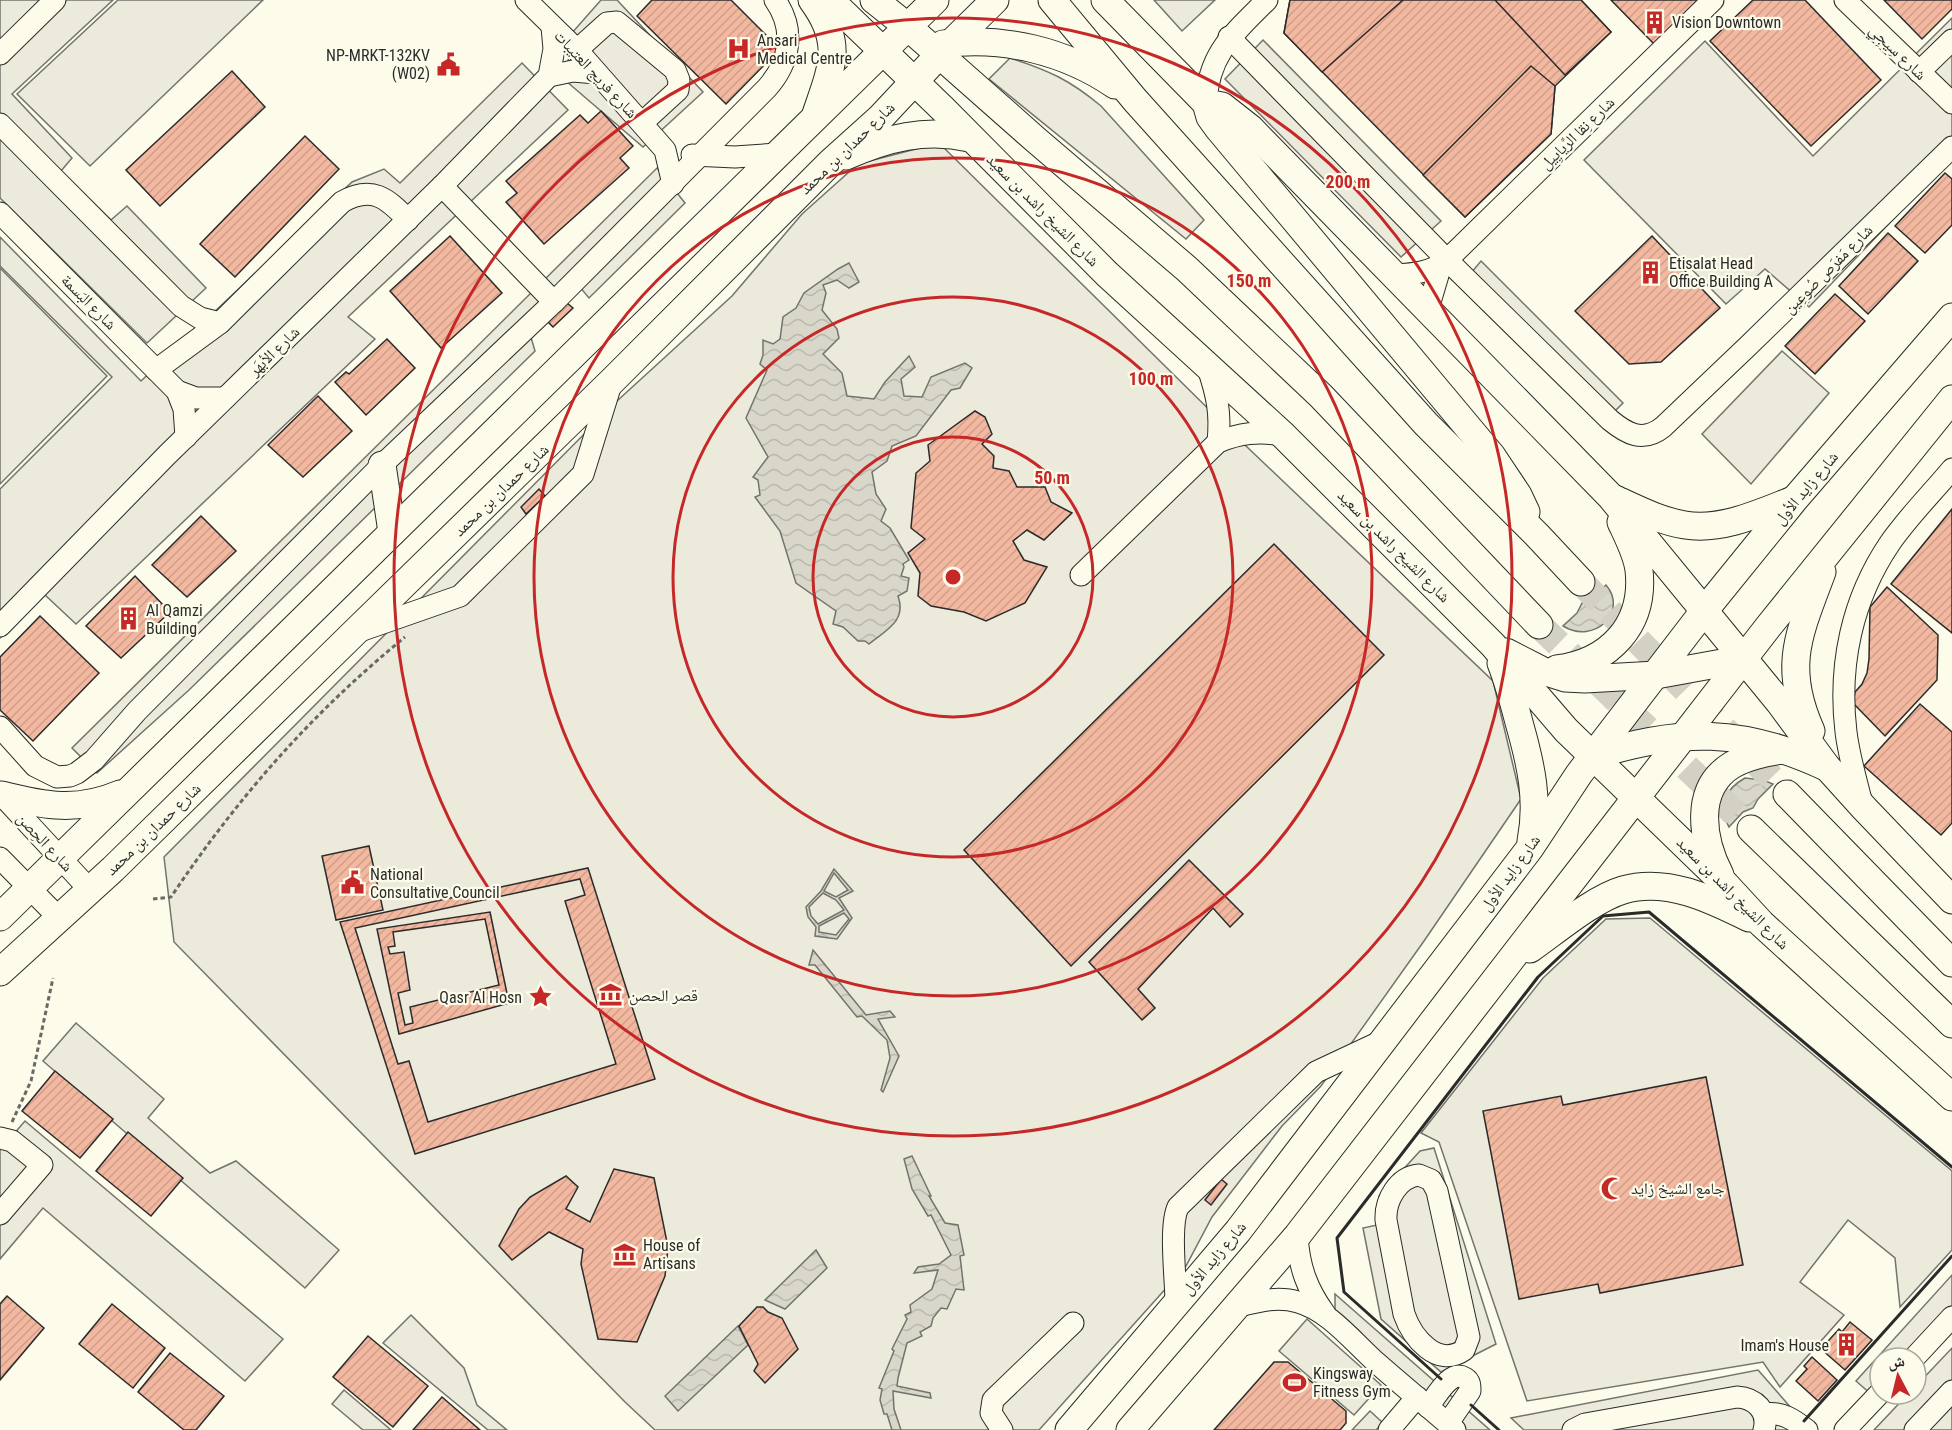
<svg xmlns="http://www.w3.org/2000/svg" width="1952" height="1430" font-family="'Roboto Condensed','Noto Naskh Arabic',sans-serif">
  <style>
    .green { fill: #ecebdb; stroke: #74746e; stroke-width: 1.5 }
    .parking { fill: #eceadb; stroke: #74746e; stroke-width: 1.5 }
    .water { fill: url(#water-waves); stroke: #74746e; stroke-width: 1.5; fill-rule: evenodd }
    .building { fill: url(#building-hatch); stroke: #2b2b2b; stroke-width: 1.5; fill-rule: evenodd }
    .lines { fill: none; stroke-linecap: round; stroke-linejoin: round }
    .major-tunnel { stroke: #d3d1c4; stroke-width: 27; stroke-dasharray: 27 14; stroke-linecap: butt }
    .minor-casing { stroke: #2b2b2b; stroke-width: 23 }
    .major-casing { stroke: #2b2b2b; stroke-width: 29 }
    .path { stroke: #6a6964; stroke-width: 3; stroke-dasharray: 4.5 3; stroke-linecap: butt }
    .minor { stroke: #fdfbea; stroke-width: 21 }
    .major { stroke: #fdfbea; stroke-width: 27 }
    .wall { stroke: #2b2b2b; stroke-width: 3 }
    .ring { fill: none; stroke: #c62828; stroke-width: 3 }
    .labels { text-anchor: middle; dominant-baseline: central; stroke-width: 4.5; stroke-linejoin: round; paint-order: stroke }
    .poi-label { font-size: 16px; fill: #2b2b2b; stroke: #fdfbea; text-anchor: start }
    .street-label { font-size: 16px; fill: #2b2b2b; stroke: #fdfbea }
    .centre { fill: #c62828; stroke: #fdfbea; stroke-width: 3 }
    .ring-label { font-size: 18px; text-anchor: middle; font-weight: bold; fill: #c62828; stroke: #fdfbea; stroke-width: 4.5; stroke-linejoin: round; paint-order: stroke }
  </style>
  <defs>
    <pattern id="water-waves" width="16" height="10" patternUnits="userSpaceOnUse" patternTransform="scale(1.5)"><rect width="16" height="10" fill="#d8d7c9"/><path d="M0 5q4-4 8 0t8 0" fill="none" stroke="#bab9ad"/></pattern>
    <pattern id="building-hatch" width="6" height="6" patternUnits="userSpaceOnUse" patternTransform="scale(1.5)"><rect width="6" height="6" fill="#f2b8a0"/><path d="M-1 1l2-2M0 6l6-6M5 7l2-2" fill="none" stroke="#d09e8a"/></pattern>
  </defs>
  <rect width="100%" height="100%" fill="#fdfbea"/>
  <g class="green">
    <path d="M1010,58C1048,70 1070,80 1101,106L1204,220L1186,239L989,79Z"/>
    <polygon points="0,268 107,376 0,484"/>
    <polygon points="1650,918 1952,1171 1952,1250 1900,1307 1895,1258 1848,1220 1800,1282 1844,1315 1780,1387 1763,1362 1527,1401 1439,1142 1421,1133 1543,978 1606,919"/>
  </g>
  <g class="parking">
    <polygon points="0,0 113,0 12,94 72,158 61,171 111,220 127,206 206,288 147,343 0,198"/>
    <polygon points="118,0 263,0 90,166 17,94"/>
    <polygon points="601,0 617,0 703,92 643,147 566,81 571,34"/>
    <polygon points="1154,0 1215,0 1182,31"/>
    <polygon points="1952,18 1952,158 1809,307 1765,269 1726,304 1584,160 1705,41 1813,156"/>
    <polygon points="1263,40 1441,221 1401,257 1225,79"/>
    <polygon points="522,63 568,110 348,317 375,339 76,624 45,595 0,638 0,489 112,377 0,266 0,237 141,381 352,182 384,169 400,183"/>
    <polygon points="939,143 1246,446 1493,681 1521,799 1424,941 1321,1086 1282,1126 1212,1217 1186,1266 1039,1430 655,1430 625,1402 174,942 164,857 617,401 732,296 802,214 858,164"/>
    <polygon points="657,168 685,203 589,298 579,286 530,334 535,351 189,690 97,773 72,748"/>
    <polygon points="1481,261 1623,403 1612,414 1471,273"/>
    <polygon points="1782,351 1829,393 1751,484 1702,434"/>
    <polygon points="76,1023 164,1099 148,1118 210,1173 236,1161 339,1250 305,1288 43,1061"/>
    <polygon points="25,1121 283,1339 245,1381 43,1208 0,1259 0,1150"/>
    <polygon points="1434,1148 1496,1344 1441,1372 1381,1319 1363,1228 1382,1224 1379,1196 1420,1151"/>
    <polygon points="1952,1275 1952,1306 1905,1358 1880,1358 1880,1386 1872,1395 1856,1381"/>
    <polygon points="1335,1294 1490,1430 1465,1430 1335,1315"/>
    <polygon points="411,1315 464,1368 477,1405 507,1430 488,1430 383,1343"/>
    <polygon points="1307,1319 1381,1385 1354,1415 1279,1351"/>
    <polygon points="1952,1348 1952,1430 1874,1430 1908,1394 1916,1394 1916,1386"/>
    <polygon points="1758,1370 1799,1417 1786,1430 1524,1430 1511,1418"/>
    <polygon points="344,1390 391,1430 363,1430 332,1404"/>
    <polygon points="1370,1411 1383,1423 1376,1430 1352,1430"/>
  </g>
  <g class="water">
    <path d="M849,263L859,282L849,288L837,280L823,285L826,293L822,310L837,329L839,338L823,354L842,373L847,396L874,399L885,382L909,356L915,367L901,379L904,396L922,397L931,377L965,363L972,368L960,388L951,390L916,436L892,446L887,461L872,472L876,494L886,509L881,521L890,528L909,560L903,564L904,567L901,576L909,578L907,591L898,596C907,621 886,630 869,644L865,641H858L843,627L833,624L836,611L796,583L780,531L755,497L760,495L758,480L753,477L768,457L746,418L767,370L760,364L763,355V340L773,344L780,339L783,317L796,308L804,293L838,269Z"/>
    <path d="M1606,585C1629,612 1594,645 1563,626L1577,613L1582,603L1591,599Z"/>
    <path d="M1745,778L1763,780L1773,784L1758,799L1753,808L1743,812L1729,827C1717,807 1725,789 1745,778Z"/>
    <path d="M834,869L853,891L839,898L852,918L837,939L815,936L816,927L808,917L806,907L821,891ZM834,873L848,890L836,897L824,891ZM823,893L836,900L844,910L818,924L811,916L809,907ZM844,913L849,919L836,935L819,932V926Z"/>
    <polygon points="813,950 866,1015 890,1011 895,1017 878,1019 899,1056 883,1092 881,1090 890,1058 887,1040 862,1016 857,1017 815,965 809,965"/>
    <polygon points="912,1156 931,1196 929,1196 945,1223 958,1225 964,1255 960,1256 964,1290 956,1289 947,1309 941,1308 933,1318 931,1326 920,1332 922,1336 907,1343 898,1378 897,1386 930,1393 931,1398 893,1391 894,1409 901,1430 892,1430 887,1414 884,1414 880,1400 882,1389 879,1388 894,1351 892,1349 907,1319 905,1315 911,1312 910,1305 932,1289 938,1270 914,1273 918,1267 939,1264 951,1255 931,1215 928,1216 912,1189 904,1159"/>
    <polygon points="816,1250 827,1268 785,1309 765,1300"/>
    <polygon points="738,1326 748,1345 678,1411 665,1396"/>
  </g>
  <g class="building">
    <polygon points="652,0 731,0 780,49 726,104 637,16"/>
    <polygon points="1290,0 1581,0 1611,32 1555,86 1551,134 1465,217 1284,33"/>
    <polygon points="1290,0 1403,0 1322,72 1284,33"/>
    <polygon points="1495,0 1581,0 1611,32 1565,75"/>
    <polygon points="1611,0 1698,0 1654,44"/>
    <polygon points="1753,0 1805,0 1881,80 1811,146 1710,41"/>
    <polygon points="1884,0 1952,0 1952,9 1922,39"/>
    <polygon points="1531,66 1555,86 1551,134 1465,217 1423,175"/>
    <polygon points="232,71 265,107 160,206 126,170"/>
    <polygon points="601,111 633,146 620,158 629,168 544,244 506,202 517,193 506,181 580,115 588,123"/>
    <polygon points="305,136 339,169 235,277 200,244"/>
    <polygon points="1945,173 1952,179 1952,225 1925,253 1895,226"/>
    <polygon points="1888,233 1918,261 1868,314 1839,286"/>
    <polygon points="450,236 502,293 441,348 390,291"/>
    <polygon points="1652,236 1720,308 1661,362 1629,364 1575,311"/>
    <polygon points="1835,294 1865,321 1815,374 1785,346"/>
    <polygon points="567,303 573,308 553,327 548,322"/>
    <polygon points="387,339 415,368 366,415 335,382 346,372 349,374"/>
    <polygon points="318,396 352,431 303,477 268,445"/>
    <polygon points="975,411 985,417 992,434 982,444 994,456 993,468 1009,471 1017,487 1045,487 1051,502 1072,513 1044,540 1027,530 1013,541 1024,560 1047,567 1025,603 986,621 964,612 931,606 918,596 920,573 908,553 925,539 911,528 916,473 930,461 928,445"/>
    <polygon points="539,489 545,496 526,514 521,507"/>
    <polygon points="1952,509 1952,633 1891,584"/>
    <polygon points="201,516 236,551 187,597 152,565"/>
    <polygon points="1274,544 1384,655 1071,966 964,850"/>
    <polygon points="135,576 170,612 121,658 86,626"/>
    <polygon points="1887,587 1938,635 1937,680 1885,736 1853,703 1855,692 1862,684 1867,673 1869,659 1870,607"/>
    <polygon points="40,616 99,673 33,741 0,710 0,657"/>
    <polygon points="1920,704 1952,732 1952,823 1941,835 1864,766"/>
    <polygon points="369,846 383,910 336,920 322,856"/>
    <polygon points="1189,860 1243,914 1230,927 1213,908 1138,989 1155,1008 1142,1020 1089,962"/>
    <path d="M588,868L655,1079L415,1154L340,922ZM580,879L585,895L565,901L616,1064L428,1122L409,1061L398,1064L355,928Z"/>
    <path d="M490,912L509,1003L399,1034L377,929ZM485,919L499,985L410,1007L413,1023L405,1025L398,993L410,990L404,952L390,954L388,947L395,946L393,932Z"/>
    <polygon points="55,1071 113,1119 80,1158 22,1111"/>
    <polygon points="1706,1077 1743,1265 1600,1293 1598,1284 1519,1299 1483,1111 1561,1096 1563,1105"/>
    <polygon points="128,1132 183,1178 151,1216 96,1171"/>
    <polygon points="614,1169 654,1178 668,1247 665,1276 637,1342 598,1339 581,1264 583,1249 549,1232 512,1260 499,1246 519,1209 530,1197 566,1176 578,1187 566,1209 590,1222"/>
    <polygon points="1221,1179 1227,1184 1211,1205 1205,1200"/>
    <polygon points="7,1296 44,1328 0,1380 0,1304"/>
    <polygon points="112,1304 165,1348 133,1388 79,1344"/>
    <polygon points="757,1307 763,1307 768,1312 782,1318 798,1349 765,1383 754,1371 758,1364 739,1326"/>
    <polygon points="1850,1322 1872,1340 1845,1370 1821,1349 1839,1329 1842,1332"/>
    <polygon points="368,1336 428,1386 393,1427 333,1377"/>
    <polygon points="170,1353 224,1396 196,1430 184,1430 138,1392"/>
    <polygon points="1812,1357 1837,1380 1818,1401 1796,1381 1807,1369 1804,1366"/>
    <polygon points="1274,1362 1288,1362 1346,1411 1346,1423 1340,1430 1214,1430"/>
    <polygon points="442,1397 480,1430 413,1430"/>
  </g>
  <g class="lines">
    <g class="major-tunnel">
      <polyline points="1581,582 1787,794"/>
      <polyline points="1539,625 1751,829"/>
    </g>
    <defs>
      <g id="minor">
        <polyline points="526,0 577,50 665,150 673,184"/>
        <polyline points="1845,0 1952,103"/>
        <path d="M1229,37L1447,260L1610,420C1627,434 1643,443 1663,427L1748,346L1952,147"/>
        <polyline points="577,50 607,23 617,22 675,70 679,80 678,90 642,123"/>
        <polyline points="0,54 55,0"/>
        <polyline points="1919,72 1952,40"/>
        <polyline points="549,76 573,71 596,73"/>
        <path d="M1206,103C1208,54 1234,33 1267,0"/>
        <polyline points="0,124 181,306 200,318 220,323"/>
        <polyline points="692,155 735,157 778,154"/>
        <polyline points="442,186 554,302"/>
        <polyline points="0,213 177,391 184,409 186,437"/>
        <path d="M1395,275C1413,274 1433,272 1447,260L1713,0"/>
        <polyline points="1428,309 1441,265"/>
        <path d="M1208,368C1217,395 1221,413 1218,442"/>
        <path d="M156,370L220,323L342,202C372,185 387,198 408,220"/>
        <polyline points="177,391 196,398 225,398"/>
        <path d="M1081,575L1218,442C1240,433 1258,431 1283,435"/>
        <polyline points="0,626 167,455 442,186 549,76 554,49 552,27"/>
        <polyline points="357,632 460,596 583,474 612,381"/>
        <path d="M0,727L35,766L57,777L70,776L77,773L94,760L137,711L382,465L554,302L767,88C790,62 796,30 775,0"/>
        <polyline points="0,793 90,890"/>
        <path d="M1863,808C1857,783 1849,757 1846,732C1838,665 1852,599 1890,543C1908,517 1932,493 1952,469"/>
        <polyline points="0,858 59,918"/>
        <polyline points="0,1138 12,1141 42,1165 0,1214"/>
        <path d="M1419,1175L1431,1180L1437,1191L1469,1337L1464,1350C1437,1369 1412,1337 1404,1314L1386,1220C1385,1200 1398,1177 1419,1175Z"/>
        <path d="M1297,1236C1299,1267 1307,1289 1325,1314"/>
        <path d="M1176,1303C1176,1280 1169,1226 1178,1207L1316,1072L1382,1041"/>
        <path d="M1239,1306C1259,1301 1278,1296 1298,1302C1330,1311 1354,1343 1378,1364C1403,1386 1430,1408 1455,1430"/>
        <polyline points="1914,1358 1952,1317"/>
        <path d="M1428,1407C1436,1397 1450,1369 1465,1378C1470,1381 1470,1385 1470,1391L1448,1423"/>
        <path d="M1764,1414C1782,1411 1794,1420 1807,1430"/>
        <polyline points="1002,1430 991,1413 993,1400 1073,1323"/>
        <polyline points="1389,1430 1417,1397"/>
        <path d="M1573,1430L1585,1424L1737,1397C1755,1398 1769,1411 1764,1430"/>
        <polyline points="1845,1430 1880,1393"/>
        <polyline points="1915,1430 1952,1391"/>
      </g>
      <g id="major">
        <path d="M812,0C844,43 832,67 816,114"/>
        <polyline points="830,0 943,109 1107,274 1283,435 1493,645 1566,730 1726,885 1762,924 1952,1097"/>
        <polyline points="874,0 908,27 1036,140 1187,269 1321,396 1539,625"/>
        <polyline points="1052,0 1135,100 1426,424 1537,535 1581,582"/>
        <polyline points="1105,0 1206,103 1210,117 1218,128 1492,456 1518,495 1526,512"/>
        <path d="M943,44C1003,36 1065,51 1115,85"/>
        <polyline points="1206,103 1222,106 1250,128 1610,496 1779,702 1827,767 1864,808 1952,900"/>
        <path d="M846,156C887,138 925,128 970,138"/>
        <polyline points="382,465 392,532"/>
        <path d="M1615,499C1637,509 1660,521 1685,525C1721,531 1760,513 1793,500"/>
        <polyline points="1506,652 1543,671 1565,678 1585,679 1656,675 1744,659"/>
        <path d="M1501,663C1509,683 1514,704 1520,726C1531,765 1539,801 1531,841"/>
        <path d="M1557,669C1610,662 1645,625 1639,570C1637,554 1628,537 1621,522"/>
        <path d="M1811,731C1782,666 1799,634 1822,572"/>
        <path d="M1593,756C1680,728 1743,728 1826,767"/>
        <polyline points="1787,794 1952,963"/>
        <path d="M2,795C45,806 78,812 120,794"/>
        <polyline points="1751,829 1952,1024"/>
        <path d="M1720,875C1702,840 1693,789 1732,765C1747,756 1765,753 1782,750"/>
        <polyline points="0,917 935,0"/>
        <path d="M1530,949C1556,931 1593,899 1623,890C1666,877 1711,899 1749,918"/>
        <polyline points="0,972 113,869 354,633 612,381 831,162 881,117 939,55 995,0"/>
        <polyline points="1069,1430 1238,1231 1530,848 1579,774 1704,611 1794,500 1952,317"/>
        <polyline points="1130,1430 1297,1236 1768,627 1952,399"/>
      </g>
    </defs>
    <use href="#minor" class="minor-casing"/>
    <use href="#major" class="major-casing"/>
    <g class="path">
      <path d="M153,899L171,897C238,797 312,713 405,637"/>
      <polyline points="12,1122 31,1081 53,978"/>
    </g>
    <use href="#minor" class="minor"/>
    <use href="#major" class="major"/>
    <g class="wall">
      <polyline points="1441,1379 1344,1292 1337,1238 1538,977 1603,916 1649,912 1952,1167"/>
      <polyline points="1471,1405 1499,1430"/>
      <polyline points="1804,1421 1952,1256"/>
    </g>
  </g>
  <g class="ring">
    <circle cx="953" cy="577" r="140"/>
    <circle cx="953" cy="577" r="280"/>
    <circle cx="953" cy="577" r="419"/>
    <circle cx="953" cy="577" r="559"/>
  </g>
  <defs>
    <symbol id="building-bare" viewBox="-9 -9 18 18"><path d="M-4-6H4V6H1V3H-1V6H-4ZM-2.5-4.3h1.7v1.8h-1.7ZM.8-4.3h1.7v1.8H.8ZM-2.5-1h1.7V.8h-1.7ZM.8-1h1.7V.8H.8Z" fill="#c62828" stroke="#fdfbea" stroke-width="2.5" paint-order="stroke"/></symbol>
    <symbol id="hospital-bare" viewBox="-9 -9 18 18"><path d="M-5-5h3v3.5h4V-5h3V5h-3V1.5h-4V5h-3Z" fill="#c62828" stroke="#fdfbea" stroke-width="2.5" paint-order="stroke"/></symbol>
    <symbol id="civic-bare" viewBox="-9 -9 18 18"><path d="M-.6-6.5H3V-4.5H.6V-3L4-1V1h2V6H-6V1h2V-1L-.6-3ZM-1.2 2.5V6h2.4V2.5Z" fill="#c62828" stroke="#fdfbea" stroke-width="2.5" paint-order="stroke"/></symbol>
    <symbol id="museum-bare" viewBox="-9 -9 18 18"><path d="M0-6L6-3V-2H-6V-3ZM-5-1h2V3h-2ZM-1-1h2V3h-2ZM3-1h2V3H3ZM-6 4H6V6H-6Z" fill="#c62828" stroke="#fdfbea" stroke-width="2.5" paint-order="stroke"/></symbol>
    <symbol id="sight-bare" viewBox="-9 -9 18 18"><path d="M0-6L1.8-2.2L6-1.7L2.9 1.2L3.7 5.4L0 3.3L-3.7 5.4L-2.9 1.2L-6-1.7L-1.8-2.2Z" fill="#c62828" stroke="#fdfbea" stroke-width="2.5" paint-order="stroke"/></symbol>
    <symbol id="mosque-bare" viewBox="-9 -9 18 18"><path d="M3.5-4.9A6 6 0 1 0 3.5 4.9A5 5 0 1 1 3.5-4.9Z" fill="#c62828" stroke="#fdfbea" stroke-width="2.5" paint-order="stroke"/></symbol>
    <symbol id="stadium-bare" viewBox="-9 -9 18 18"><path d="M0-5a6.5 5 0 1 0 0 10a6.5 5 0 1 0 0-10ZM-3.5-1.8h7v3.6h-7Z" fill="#c62828" stroke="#fdfbea" stroke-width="2.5" paint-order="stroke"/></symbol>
  </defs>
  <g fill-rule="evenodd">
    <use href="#building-bare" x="1638" y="6" width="33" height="33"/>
    <use href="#hospital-bare" x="722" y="32" width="33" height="33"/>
    <use href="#civic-bare" x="432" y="48" width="33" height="33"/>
    <use href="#building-bare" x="1634" y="256" width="33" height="33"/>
    <use href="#building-bare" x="112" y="602" width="33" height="33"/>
    <use href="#civic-bare" x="336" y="866" width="33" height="33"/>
    <use href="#museum-bare" x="594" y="978" width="33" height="33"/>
    <use href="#sight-bare" x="524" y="980" width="33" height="33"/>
    <use href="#mosque-bare" x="1596" y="1172" width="33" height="33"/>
    <use href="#museum-bare" x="608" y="1238" width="33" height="33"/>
    <use href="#building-bare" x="1830" y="1328" width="33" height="33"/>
    <use href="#stadium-bare" x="1278" y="1366" width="33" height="33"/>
  </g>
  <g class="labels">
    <g class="poi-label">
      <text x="1672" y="22">Vision Downtown</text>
      <text x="757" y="40">Ansari<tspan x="757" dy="18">Medical Centre</tspan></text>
      <text x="430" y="55" text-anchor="end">NP-MRKT-132KV<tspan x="430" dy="18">(W02)</tspan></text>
      <text x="1669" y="263">Etisalat Head<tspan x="1669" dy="18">Office Building A</tspan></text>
      <text x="146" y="610">Al Qamzi<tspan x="146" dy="18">Building</tspan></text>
      <text x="370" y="874">National<tspan x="370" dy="18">Consultative Council</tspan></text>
      <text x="629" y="995">قصر الحصن</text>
      <text x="522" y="997" text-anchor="end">Qasr Al Hosn</text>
      <text x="1631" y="1188">جامع الشيخ زايد</text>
      <text x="643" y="1245">House of<tspan x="643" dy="18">Artisans</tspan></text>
      <text x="1829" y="1345" text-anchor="end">Imam's House</text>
      <text x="1313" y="1373">Kingsway<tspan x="1313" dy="18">Fitness Gym</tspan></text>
    </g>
    <g class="street-label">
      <text transform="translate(1898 52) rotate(44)">شارع سِيجِي</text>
      <text transform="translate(596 74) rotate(47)">شارع فريج العتيبات</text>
      <text transform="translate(1577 133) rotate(-44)">شارع نِقا الرَّيايِيل</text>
      <text transform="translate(847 148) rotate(-44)">شارع حمدان بن محمد</text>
      <text transform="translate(1043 210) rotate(45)">شارع الشيخ راشد بن سعيد</text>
      <text transform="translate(1828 269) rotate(-45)">شارع مَفرَص صُوعِين</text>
      <text transform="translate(89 302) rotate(45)">شارع البَسمة</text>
      <text transform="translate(274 351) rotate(-44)">شارع الأبهَر</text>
      <text transform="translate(1806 488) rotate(-50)">شارع زايد الأول</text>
      <text transform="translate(501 490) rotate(-44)">شارع حمدان بن محمد</text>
      <text transform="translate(1394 546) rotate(45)">شارع الشيخ راشد بن سعيد</text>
      <text transform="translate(153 829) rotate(-44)">شارع حمدان بن محمد</text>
      <text transform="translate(45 842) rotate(47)">شارع الحِصن</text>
      <text transform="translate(1510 873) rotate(-54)">شارع زايد الأول</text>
      <text transform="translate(1733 893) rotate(45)">شارع الشيخ راشد بن سعيد</text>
      <text transform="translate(1214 1258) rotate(-50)">شارع زايد الأول</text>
    </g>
  </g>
  <circle cx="953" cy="577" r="9" class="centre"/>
  <g class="ring-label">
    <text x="1348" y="188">200 m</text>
    <text x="1249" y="287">150 m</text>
    <text x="1151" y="385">100 m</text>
    <text x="1052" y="484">50 m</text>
  </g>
  <g transform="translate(1898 1376) rotate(353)"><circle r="28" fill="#fdfbea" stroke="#a9a89e" stroke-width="1.5"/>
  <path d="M0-4.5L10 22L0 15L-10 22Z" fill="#c62828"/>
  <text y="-9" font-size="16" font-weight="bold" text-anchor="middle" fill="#2b2b2b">ش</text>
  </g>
</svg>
